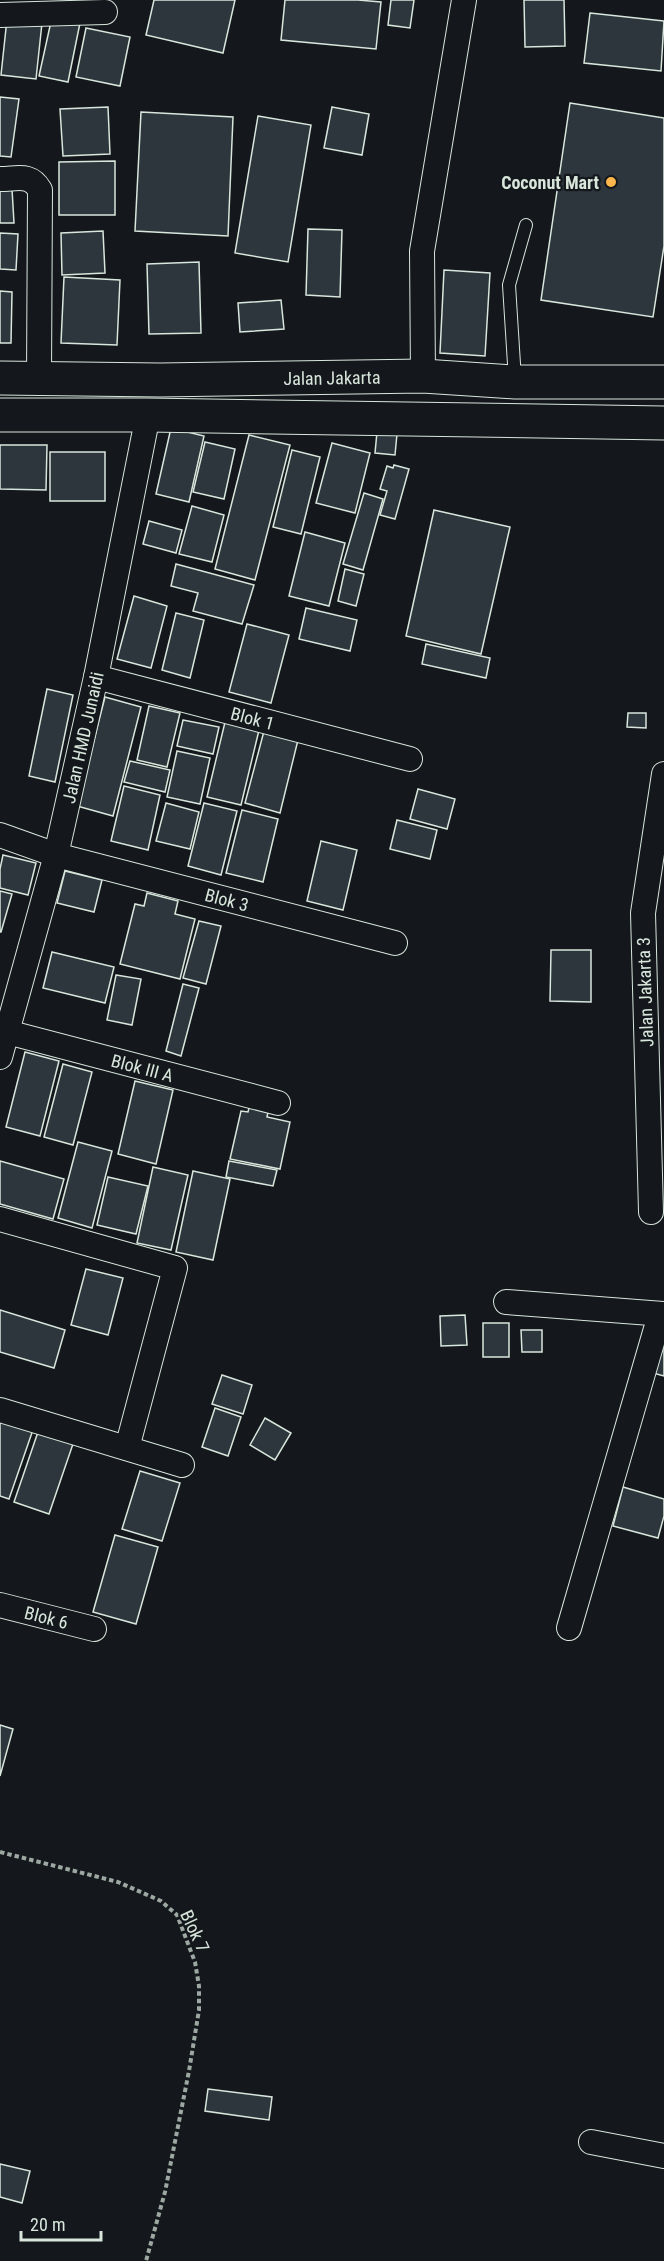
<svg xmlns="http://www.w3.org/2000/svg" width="664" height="2261" font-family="'Roboto Condensed',sans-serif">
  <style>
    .building { fill: #2c363c; stroke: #d8e6dc; stroke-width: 1.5 }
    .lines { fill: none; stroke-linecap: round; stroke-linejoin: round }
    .service-casing { stroke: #d8e6dc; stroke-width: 14 }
    .minor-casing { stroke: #d8e6dc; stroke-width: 26 }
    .secondary-casing { stroke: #d8e6dc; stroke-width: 35 }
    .path { stroke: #9da8a2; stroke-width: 4; stroke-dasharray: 4.5 3; stroke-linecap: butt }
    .service { stroke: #14181c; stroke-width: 12 }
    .minor { stroke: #14181c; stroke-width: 24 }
    .secondary { stroke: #14181c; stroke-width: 33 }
    .poi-dot { fill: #ffb74d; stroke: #14181c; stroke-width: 2 }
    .labels { text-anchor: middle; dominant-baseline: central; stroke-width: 4.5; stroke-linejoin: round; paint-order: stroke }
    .poi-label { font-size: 18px; font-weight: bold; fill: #d8e6dc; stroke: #14181c; text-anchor: end }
    .street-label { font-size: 18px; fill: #d8e6dc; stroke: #14181c }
  </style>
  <rect width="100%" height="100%" fill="#14181c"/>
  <g class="building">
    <polygon points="154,0 235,0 223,53 146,35"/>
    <polygon points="285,0 358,0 381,2 376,49 281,40"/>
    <polygon points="391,0 414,0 410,28 388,25"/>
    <polygon points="524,0 564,0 565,46 525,47"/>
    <polygon points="590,13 664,21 661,71 584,63"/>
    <polygon points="52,17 80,23 68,82 39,76"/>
    <polygon points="7,19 42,23 36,79 1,75"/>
    <polygon points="86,28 130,37 120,86 76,77"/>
    <polygon points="0,97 19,99 11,157 0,156"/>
    <polygon points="570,103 664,118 664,246 653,317 541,300"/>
    <polygon points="108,107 110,154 63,156 60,109"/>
    <polygon points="332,107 369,114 362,155 324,148"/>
    <polygon points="141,112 233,117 228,236 135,231"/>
    <polygon points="258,116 311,125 288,262 235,253"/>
    <polygon points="115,161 115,215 59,215 59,162"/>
    <polygon points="0,189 12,189 14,223 0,223"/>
    <polygon points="308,229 342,230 340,297 306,295"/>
    <polygon points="103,231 105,273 62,275 61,233"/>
    <polygon points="0,233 18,234 16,270 0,269"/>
    <polygon points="199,262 201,333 149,334 147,264"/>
    <polygon points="444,270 490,273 485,356 440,353"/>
    <polygon points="64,277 120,280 117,345 61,343"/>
    <polygon points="0,291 12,292 11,343 0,343"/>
    <polygon points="281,300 284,329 240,332 238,303"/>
    <polygon points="171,428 204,436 189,502 156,494"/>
    <polygon points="377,432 397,434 395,455 375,453"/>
    <polygon points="249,435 290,445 255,580 215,569"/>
    <polygon points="205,442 235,449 224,499 193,492"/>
    <polygon points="332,443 370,453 355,513 316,503"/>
    <polygon points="0,445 47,445 46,490 0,489"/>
    <polygon points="292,450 320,457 301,534 273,527"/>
    <rect x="50" y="452" width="55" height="49"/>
    <polygon points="394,465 409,469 395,519 380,515 387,491 380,489 387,466 393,468"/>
    <polygon points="364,493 383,499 363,570 343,564"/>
    <polygon points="192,506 224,515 212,562 179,554"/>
    <polygon points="434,510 510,527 481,654 406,636"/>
    <polygon points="149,521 182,530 176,553 143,544"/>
    <polygon points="305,532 345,543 329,606 289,596"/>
    <polygon points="176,564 254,585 242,624 193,611 198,593 171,586"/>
    <polygon points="345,569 364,574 356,606 338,601"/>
    <polygon points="134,596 167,606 151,668 117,659"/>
    <polygon points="306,608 357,620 350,651 299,639"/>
    <polygon points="176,613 204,620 190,678 162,670"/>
    <polygon points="247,624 289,635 271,703 229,692"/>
    <polygon points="426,644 490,658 486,678 422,664"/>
    <polygon points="47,689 73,695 55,782 29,776"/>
    <polygon points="105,697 141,707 113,816 77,806"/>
    <polygon points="149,706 180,713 167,767 137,760"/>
    <polygon points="628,713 646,713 646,728 627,727"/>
    <polygon points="226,718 260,726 241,805 207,797"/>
    <polygon points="183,720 219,727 213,754 177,746"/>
    <polygon points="264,731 298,740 280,813 245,803"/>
    <polygon points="177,751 210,758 200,804 167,797"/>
    <polygon points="130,761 170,770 165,792 124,782"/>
    <polygon points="124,786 160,795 148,850 111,841"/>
    <polygon points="418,789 455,799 447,829 410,819"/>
    <polygon points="166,803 199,812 190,849 156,841"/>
    <polygon points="204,803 237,811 221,875 188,866"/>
    <polygon points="242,810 278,819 263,882 226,873"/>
    <polygon points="397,820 437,830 430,859 390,849"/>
    <polygon points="321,841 357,850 343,910 307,901"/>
    <polygon points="3,855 36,863 28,895 0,888 0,869"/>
    <polygon points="65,871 102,880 94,912 57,903"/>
    <polygon points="0,891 12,894 1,932 0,932"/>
    <polygon points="147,893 178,901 175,914 195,919 180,979 120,964 135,904 144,906"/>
    <polygon points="199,921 221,926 206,984 183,978"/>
    <polygon points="551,950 591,950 591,1002 550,1001"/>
    <polygon points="52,952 114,967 105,1003 43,988"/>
    <polygon points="116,975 141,979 132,1025 107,1020"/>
    <polygon points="183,984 199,988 181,1056 166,1051"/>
    <polygon points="25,1052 59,1061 40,1136 6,1127"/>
    <polygon points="63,1064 92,1072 73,1145 44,1137"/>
    <polygon points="135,1081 173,1090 156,1164 118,1154"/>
    <polygon points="250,1104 269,1108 267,1117 290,1122 280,1169 230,1159 241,1111 248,1112"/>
    <polygon points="78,1142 112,1151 92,1228 58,1218"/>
    <polygon points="0,1161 64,1179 53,1219 0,1204"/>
    <polygon points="229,1161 277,1170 273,1186 226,1177"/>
    <polygon points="153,1167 188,1175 171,1250 137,1243"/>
    <polygon points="193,1171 230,1179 213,1260 176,1252"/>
    <polygon points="108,1177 148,1186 136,1234 97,1225"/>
    <polygon points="86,1269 123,1278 108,1335 71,1325"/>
    <polygon points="0,1310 65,1330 54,1368 0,1352"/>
    <polygon points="465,1315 467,1345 441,1346 440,1316"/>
    <rect x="483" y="1323" width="26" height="34"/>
    <polygon points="521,1330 542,1330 542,1352 522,1352"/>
    <polygon points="664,1339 664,1376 653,1373"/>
    <polygon points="222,1375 252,1385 243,1414 212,1404"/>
    <polygon points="215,1408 241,1417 228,1456 202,1447"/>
    <polygon points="0,1412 35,1424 9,1499 0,1496"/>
    <polygon points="265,1418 291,1433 275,1460 250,1445"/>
    <polygon points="39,1429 74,1441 49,1514 14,1502"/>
    <polygon points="140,1471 180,1483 162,1541 122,1529"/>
    <polygon points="623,1487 664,1499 664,1516 658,1538 613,1526"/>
    <polygon points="115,1535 158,1547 136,1624 93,1612"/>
    <polygon points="0,1725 13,1729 0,1776"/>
    <polygon points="208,2089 272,2097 269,2120 205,2111"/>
    <polygon points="0,2164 30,2171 22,2203 0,2197"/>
  </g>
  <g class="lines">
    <defs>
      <polyline id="service" points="515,380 509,285 526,225"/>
      <g id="minor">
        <polyline points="0,15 105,12"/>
        <path d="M0,179C18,179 30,173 40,190L39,378"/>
        <polyline points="423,376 422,251 464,0"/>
        <path id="s1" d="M96,677L410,759"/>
        <path id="s2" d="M0,835L56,855L395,943"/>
        <path id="s3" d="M7,1032L278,1103"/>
        <path id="s4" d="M0,1057L56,855L96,677L148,415"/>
        <polyline points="651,1212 643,913 664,774"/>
        <polyline points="0,1219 175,1268 127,1448"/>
        <polyline points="506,1302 664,1314"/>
        <polyline points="0,1410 182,1465"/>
        <path id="s5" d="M0,1605L94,1629"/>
        <polyline points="569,1628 660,1315"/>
        <polyline points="591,2142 664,2156"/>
      </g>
      <g id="secondary">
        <path id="s6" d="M0,378L160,380L423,376L515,382H664"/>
        <polyline points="0,415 148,415 664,423"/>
      </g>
    </defs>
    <use href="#service" class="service-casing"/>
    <use href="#minor" class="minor-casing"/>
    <use href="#secondary" class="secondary-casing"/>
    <polyline class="path" points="0,1852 118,1882 161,1901 177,1915 195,1962 199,1986 199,2010 189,2071 165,2192 146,2261"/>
    <use href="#service" class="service"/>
    <use href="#minor" class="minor"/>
    <use href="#secondary" class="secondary"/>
  </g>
  <circle class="poi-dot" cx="611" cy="182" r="6"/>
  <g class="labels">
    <g class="poi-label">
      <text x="599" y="182">Coconut Mart</text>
    </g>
    <g class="street-label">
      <text stroke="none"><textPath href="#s6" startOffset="332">Jalan Jakarta</textPath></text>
      <text stroke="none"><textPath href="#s1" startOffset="162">Blok 1</textPath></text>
      <text stroke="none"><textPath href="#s4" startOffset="330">Jalan HMD Junaidi</textPath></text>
      <text stroke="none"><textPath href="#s2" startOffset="236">Blok 3</textPath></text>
      <text transform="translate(645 992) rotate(-92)">Jalan Jakarta 3</text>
      <text stroke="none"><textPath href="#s3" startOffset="140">Blok III A</textPath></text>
      <text stroke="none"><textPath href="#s5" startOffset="48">Blok 6</textPath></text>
      <text transform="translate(195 1931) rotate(65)">Blok 7</text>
    </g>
  </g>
  <path d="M21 2231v9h80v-9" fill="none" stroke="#d8e6dc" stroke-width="3"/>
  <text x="30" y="2231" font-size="18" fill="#d8e6dc" stroke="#14181c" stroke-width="4.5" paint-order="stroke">20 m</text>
</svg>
